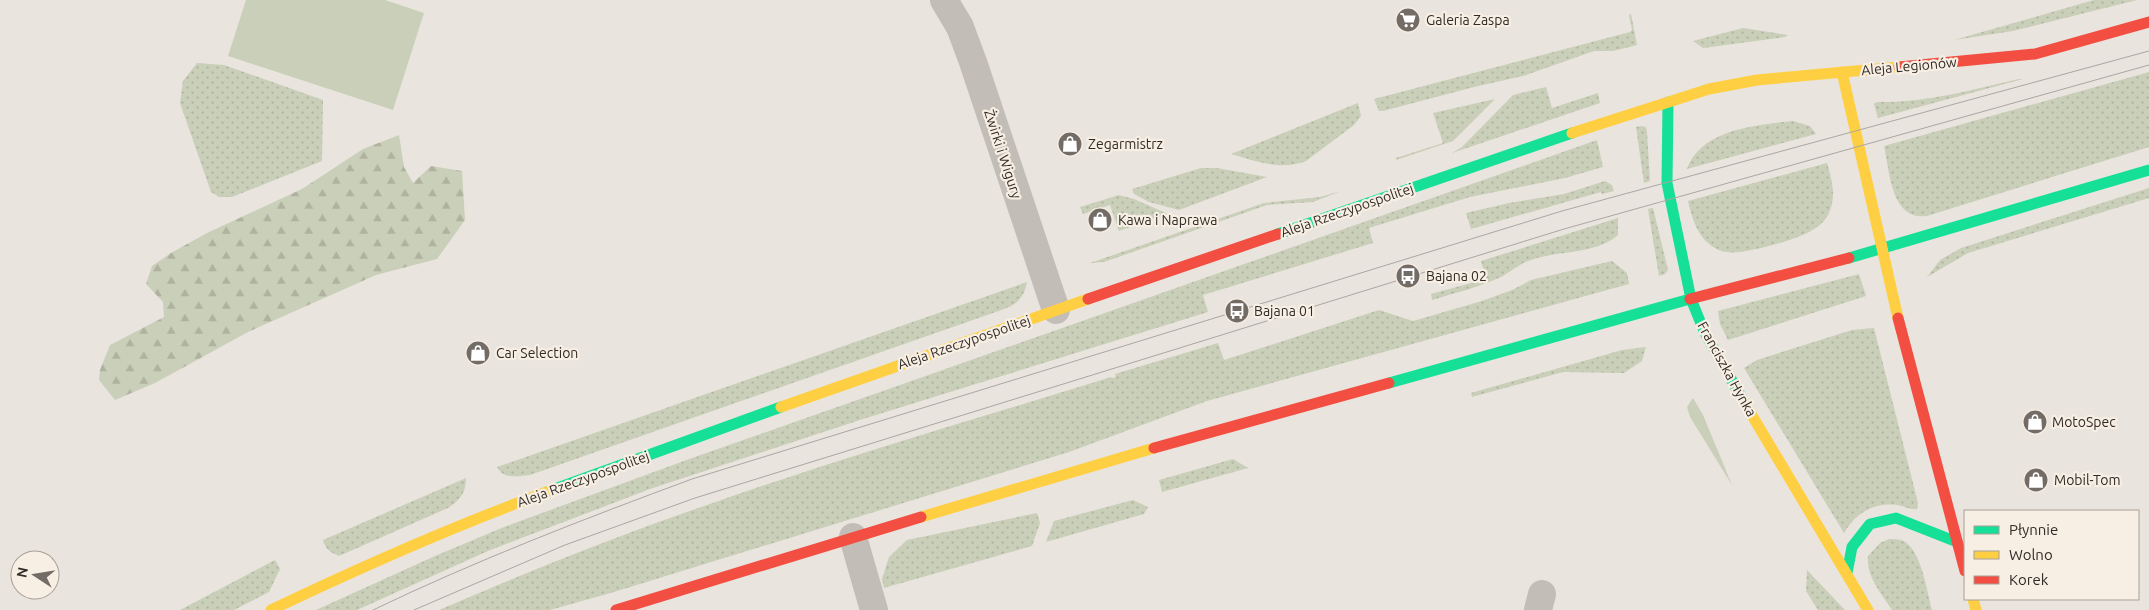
<svg xmlns="http://www.w3.org/2000/svg" width="2149" height="610" font-family="Ubuntu,sans-serif">
  <style>
    .grass { fill: url(#grass-dots) }
    .forest { fill: url(#forest-firs) }
    .garden { fill: #cacfb9 }
    .lines { fill: none; stroke-linecap: round; stroke-linejoin: round }
    .street { stroke: #c3bdb7; stroke-width: 28 }
    .fast { stroke: #16e098; stroke-width: 11 }
    .slow { stroke: #ffcf43; stroke-width: 11 }
    .jam { stroke: #f24e42; stroke-width: 11 }
    .tram { stroke: #aaa6a2; stroke-width: 1 }
    .labels { text-anchor: middle; dominant-baseline: central; stroke-width: 4.5; stroke-linejoin: round; paint-order: stroke }
    .poi-label { font-size: 14px; fill: #322a26; stroke: #f7efe4; text-anchor: start }
    .street-label { font-size: 14px; fill: #322a26; stroke: #f7efe4 }
  </style>
  <defs>
    <pattern id="grass-dots" width="8" height="8" patternUnits="userSpaceOnUse" patternTransform="scale(1.25)"><rect width="8" height="8" fill="#cacfb9"/><path d="M2 2h.1M6 6h.1" fill="none" stroke="#aeb29f" stroke-width="1.8" stroke-linecap="round"/></pattern>
    <pattern id="forest-firs" width="22" height="20" patternUnits="userSpaceOnUse" patternTransform="scale(1.25)"><rect width="22" height="20" fill="#cacfb9"/><path d="M5 1l3.5 6h-7zM16 11l3.5 6h-7z" fill="#aeb29f"/></pattern>
  </defs>
  <rect width="100%" height="100%" fill="#eae4de"/>
  <g class="grass">
    <polygon points="2094,0 2137,0 2013,31 1954,40"/>
    <polygon points="1631,14 1637,45 1613,51 1594,51 1523,76 1474,87 1383,111 1379,111 1374,99 1630,32 1632,30 1629,15"/>
    <polygon points="1743,28 1788,35 1785,37 1703,48 1693,41"/>
    <polygon points="197,63 224,65 323,100 322,161 232,197 219,197 211,192 180,103 183,81"/>
    <path d="M2149,72V147L1927,216C1891,221 1890,172 1884,146Z"/>
    <path d="M2019,79H2023L1878,118L1874,104L1877,102C1926,103 1971,90 2019,79Z"/>
    <polygon points="1546,87 1552,108 1598,93 1600,103 1452,153 1462,147 1513,95"/>
    <polygon points="1495,99 1453,141 1396,160 1396,158 1443,143 1433,113"/>
    <path d="M1358,103L1361,116L1354,125L1306,161C1281,171 1255,161 1231,154Z"/>
    <path d="M1793,121L1810,126L1816,134L1687,169C1701,129 1756,125 1793,121Z"/>
    <polygon points="1641,126 1646,127 1647,132 1650,181 1644,183 1636,127"/>
    <polygon points="1597,140 1603,167 1565,178 1470,197 1369,228 1373,243 1203,295 1208,312 863,419 650,489 488,551 357,610 316,610 435,556 504,527 692,458"/>
    <path d="M1827,163C1832,180 1837,198 1828,215C1823,224 1814,230 1805,234C1791,241 1741,255 1727,252C1722,252 1717,249 1713,247C1697,236 1692,218 1688,201Z"/>
    <polygon points="1201,168 1217,168 1267,177 1179,210 1149,202 1134,194 1132,189"/>
    <polygon points="1605,181 1612,185 1614,191 1602,194 1601,192 1471,229 1466,213 1509,203 1564,194"/>
    <polygon points="2149,188 2149,198 1968,253 1927,277 1940,260 1961,248"/>
    <polygon points="1341,191 1313,202 1267,205 1104,262 1090,263 1264,203 1320,197"/>
    <polygon points="1119,195 1134,199 1168,214 1119,231 1110,205 1083,214 1080,207"/>
    <polygon points="1653,208 1668,270 1665,274 1659,276 1648,209"/>
    <path d="M1618,218V235C1595,255 1559,250 1531,260C1520,263 1511,272 1501,277C1480,287 1455,293 1432,300L1431,294L1486,279L1481,261Z"/>
    <path d="M1612,261L1627,273L1629,284L1207,401L1069,452L614,592L550,610H439C527,572 616,536 707,505C840,458 976,419 1111,377L1112,378L1116,377L1115,374L1218,343L1224,360L1379,310L1413,321L1482,301L1512,290L1531,280Z"/>
    <polygon points="1859,274 1866,296 1728,340 1720,324 1718,311"/>
    <path d="M1027,282C1023,305 1009,307 990,314L530,475C518,476 504,480 497,467Z"/>
    <path d="M1874,328L1918,503L1917,509C1910,510 1904,506 1897,505C1873,502 1856,513 1844,533L1744,368L1757,360L1852,330Z"/>
    <polygon points="1646,347 1642,361 1624,373 1563,372 1472,397 1471,393 1622,350"/>
    <polygon points="1233,459 1248,468 1162,492 1159,480"/>
    <path d="M466,478C466,493 460,500 448,508L339,556C330,552 326,550 323,540Z"/>
    <polygon points="1133,500 1148,507 1144,514 1046,542 1054,521"/>
    <polygon points="1037,513 1040,523 1032,546 884,588 882,579 889,557 907,540"/>
    <path d="M1889,539C1893,539 1898,539 1901,540C1921,546 1927,592 1932,610H1892C1881,593 1866,576 1868,556L1880,543Z"/>
    <polygon points="275,560 280,569 269,592 234,610 180,610"/>
    <polygon points="1807,570 1845,610 1818,610 1806,591"/>
  </g>
  <polygon class="forest" points="399,135 404,167 413,183 431,166 462,171 465,220 437,259 376,275 248,332 155,383 115,400 99,380 100,370 110,345 164,317 163,302 146,284 152,266 171,253 207,233 302,189 363,149"/>
  <g class="garden">
    <polygon points="246,0 385,0 424,13 393,110 228,56"/>
    <polygon points="1693,398 1703,415 1732,485 1690,417 1687,407"/>
  </g>
  <g class="lines">
    <g class="street">
      <polyline points="944,0 960,27 973,62 1056,310"/>
      <polyline points="853,537 874,610"/>
      <polyline points="1538,610 1542,594"/>
    </g>
    <g class="fast">
      <polyline points="1668,102 1667,183 1691,299 1704,331 1744,402"/>
      <polyline points="1278,234 1572,133"/>
      <polyline points="1849,258 2149,170"/>
      <polyline points="1389,383 1690,299"/>
      <polyline points="552,490 781,407"/>
      <polyline points="1847,573 1852,547 1870,524 1896,518 1957,542"/>
    </g>
    <g class="slow">
      <polyline points="1842,72 1898,318"/>
      <polyline points="1572,133 1709,89 1757,80 1899,67"/>
      <polyline points="1744,402 1868,610"/>
      <polyline points="781,407 1088,299"/>
      <polyline points="921,517 1154,448"/>
      <polyline points="1973,599 1976,610"/>
      <path d="M271,610C363,566 456,525 552,490"/>
    </g>
    <g class="jam">
      <polyline points="1899,67 2035,54 2149,22"/>
      <polyline points="1088,299 1278,234"/>
      <polyline points="1690,299 1849,258"/>
      <polyline points="1898,318 1965,571"/>
      <polyline points="1154,448 1389,383"/>
      <polyline points="616,610 921,517"/>
    </g>
    <g class="tram">
      <path d="M373,610C477,560 584,519 692,479L1562,211L2149,51"/>
      <polyline points="414,610 565,545 695,498 1564,229 2149,65"/>
    </g>
  </g>
  <defs>
    <symbol id="supermarket-disc" viewBox="-11 -11 22 22"><circle r="9.5" fill="#726b66" stroke="#f7efe4"/><path d="M-6-5.5h2.5l.6 2H6L4.5 2H-2.5L-4.4-4H-6ZM-1.5 3.2a1.3 1.3 0 1 0 .1 0ZM3 3.2a1.3 1.3 0 1 0 .1 0Z" fill="#fff"/></symbol>
    <symbol id="shop-disc" viewBox="-11 -11 22 22"><circle r="9.5" fill="#726b66" stroke="#f7efe4"/><path d="M-5-2.5h2.3a2.7 3.5 0 0 1 5.4 0H5L5.5 6h-11ZM-1.5-2.5h3a1.5 2.3 0 0 0-3 0Z" fill="#fff"/></symbol>
    <symbol id="bus-disc" viewBox="-11 -11 22 22"><circle r="9.5" fill="#726b66" stroke="#f7efe4"/><path d="M-5-6H5V4H4V6H2V4H-2V6H-4V4H-5ZM-3.5-4V0h7V-4ZM-3.5 1.2v1.5H-2V1.2ZM2 1.2v1.5H3.5V1.2Z" fill="#fff"/></symbol>
  </defs>
  <g fill-rule="evenodd">
    <use href="#supermarket-disc" x="1394" y="6" width="28" height="28"/>
    <use href="#shop-disc" x="1056" y="130" width="28" height="28"/>
    <use href="#shop-disc" x="1086" y="206" width="28" height="28"/>
    <use href="#bus-disc" x="1394" y="262" width="28" height="28"/>
    <use href="#bus-disc" x="1223" y="297" width="28" height="28"/>
    <use href="#shop-disc" x="464" y="339" width="28" height="28"/>
    <use href="#shop-disc" x="2021" y="408" width="28" height="28"/>
    <use href="#shop-disc" x="2022" y="466" width="28" height="28"/>
  </g>
  <g class="labels">
    <g class="poi-label">
      <text x="1426" y="20">Galeria Zaspa</text>
      <text x="1088" y="144">Zegarmistrz</text>
      <text x="1118" y="220">Kawa i Naprawa</text>
      <text x="1426" y="276">Bajana 02</text>
      <text x="1254" y="311">Bajana 01</text>
      <text x="496" y="353">Car Selection</text>
      <text x="2052" y="422">MotoSpec</text>
      <text x="2054" y="480">Mobil-Tom</text>
    </g>
    <g class="street-label">
      <text transform="translate(1909 66) rotate(-5)">Aleja Legionów</text>
      <text transform="translate(1003 154) rotate(72)">Żwirki i Wigury</text>
      <text transform="translate(1347 210) rotate(-19)">Aleja Rzeczypospolitej</text>
      <text transform="translate(964 342) rotate(-19)">Aleja Rzeczypospolitej</text>
      <text transform="translate(1727 369) rotate(61)">Franciszka Hynka</text>
      <text transform="translate(583 479) rotate(-20)">Aleja Rzeczypospolitej</text>
    </g>
  </g>
  <rect x="1964" y="510" width="175" height="90" fill="#f7efe4" stroke="#a8a098"/>
  <rect x="1974" y="526" width="25" height="8" fill="#16e098" stroke="#a8a098"/>
  <text x="2009" y="535" font-size="15" fill="#322a26">Płynnie</text>
  <rect x="1974" y="551" width="25" height="8" fill="#ffcf43" stroke="#a8a098"/>
  <text x="2009" y="560" font-size="15" fill="#322a26">Wolno</text>
  <rect x="1974" y="576" width="25" height="8" fill="#f24e42" stroke="#a8a098"/>
  <text x="2009" y="585" font-size="15" fill="#322a26">Korek</text>
  <g transform="translate(35 575) rotate(282)"><circle r="24" fill="#f7efe4" stroke="#a8a098"/>
  <path d="M0-4L9 19L0 12L-9 19Z" fill="#726b66"/>
  <text y="-8" font-size="14" font-weight="bold" text-anchor="middle" fill="#322a26">N</text>
  </g>
</svg>
